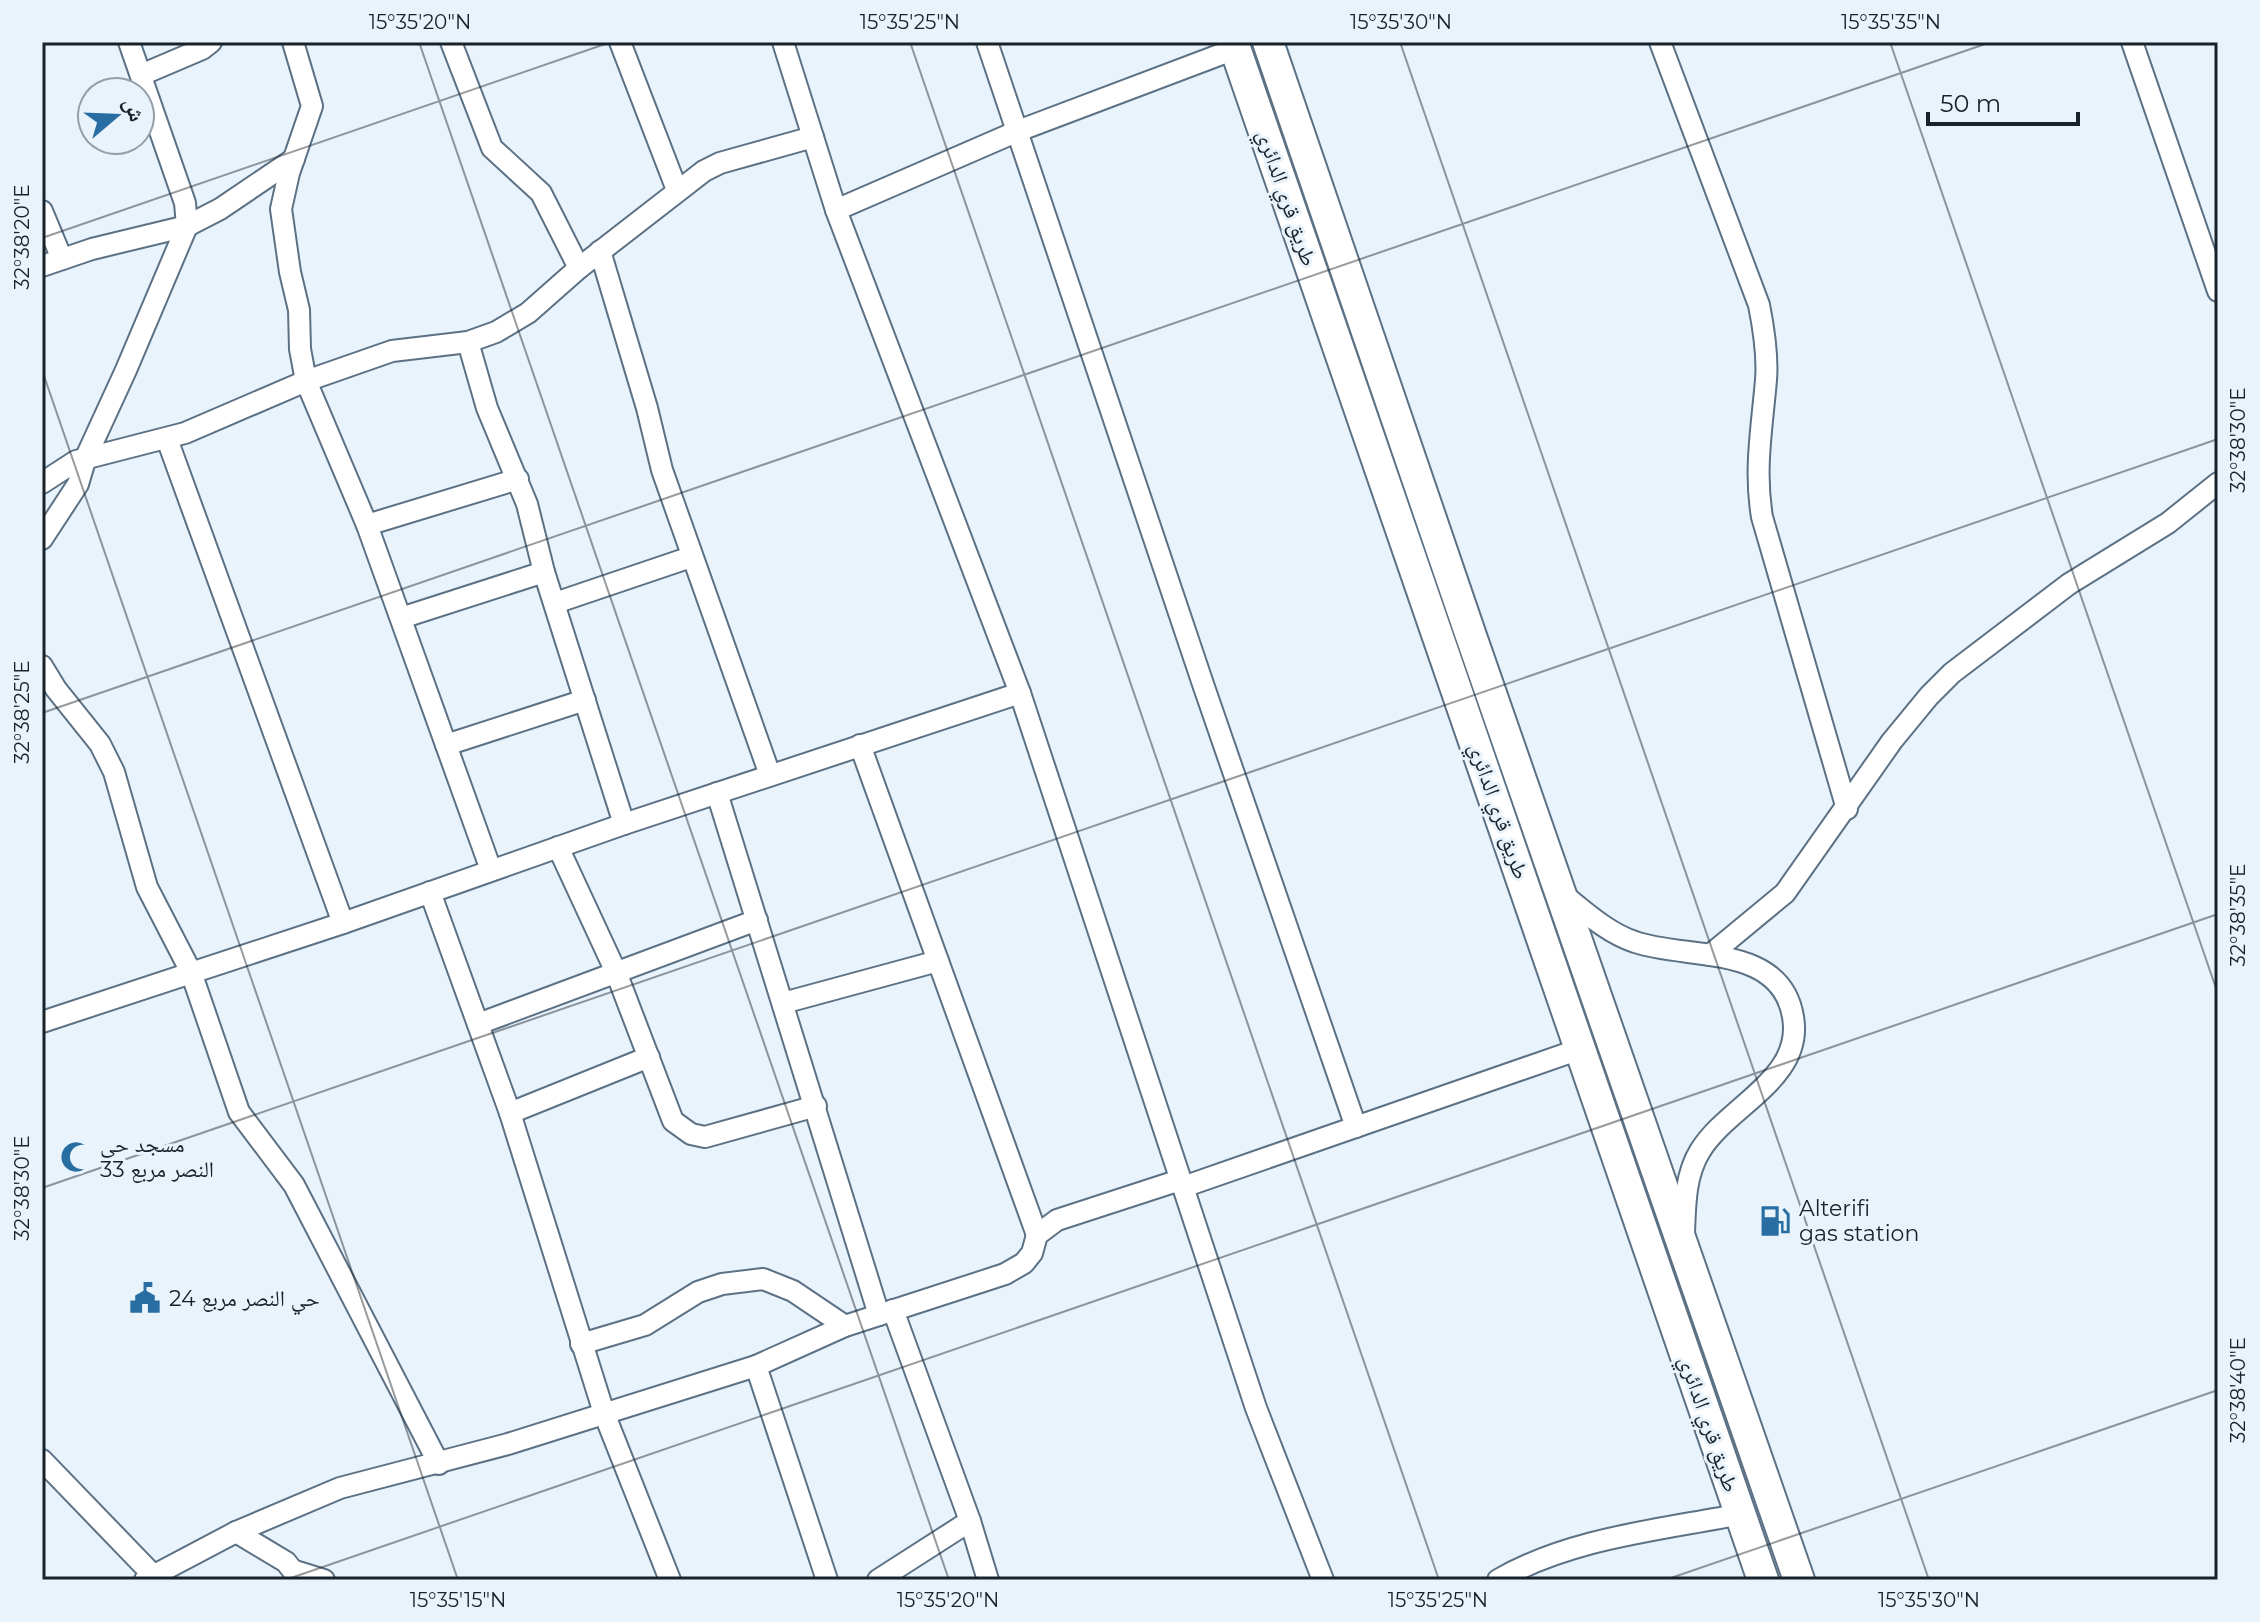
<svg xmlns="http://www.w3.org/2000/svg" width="2260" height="1622" font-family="Montserrat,'Noto Naskh Arabic',sans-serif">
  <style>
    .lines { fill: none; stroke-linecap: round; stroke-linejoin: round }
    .minor-casing { stroke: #5c7184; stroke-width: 24 }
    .highway-casing { stroke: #5c7184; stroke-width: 34 }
    .minor { stroke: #fff; stroke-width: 20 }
    .highway { stroke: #fff; stroke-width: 30 }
    .ticks { fill: none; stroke: #192229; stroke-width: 2; stroke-opacity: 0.45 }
    .labels { text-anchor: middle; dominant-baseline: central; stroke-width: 6; stroke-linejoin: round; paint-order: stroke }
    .street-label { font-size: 22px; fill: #192229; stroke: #e9f3fb }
    .poi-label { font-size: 22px; fill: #192229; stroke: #e9f3fb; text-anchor: start }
    .neatline { fill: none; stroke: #192229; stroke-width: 3 }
    .ticks-label { font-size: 20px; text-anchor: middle; fill: #192229 }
  </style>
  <rect width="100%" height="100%" fill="#e9f3fb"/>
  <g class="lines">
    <defs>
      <g id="minor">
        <polyline points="293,42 312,106 289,173 281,209 290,272 299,310 300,349 306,381 367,525 491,870"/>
        <polyline points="451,42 492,148 541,193 579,268"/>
        <polyline points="620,42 677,190"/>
        <polyline points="783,42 836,210 1020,693 1256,1408 1323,1580"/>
        <polyline points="987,42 1204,687 1356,1127"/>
        <path d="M1660,42L1759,305C1764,330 1768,355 1766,380C1762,427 1754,470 1762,517L1847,809"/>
        <polyline points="2132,42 2218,291"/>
        <polyline points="141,75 202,49 211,42"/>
        <polyline points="836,210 1018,131 1235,49"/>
        <polyline points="42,211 62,259"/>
        <polyline points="600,251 647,408 662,470 770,775"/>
        <polyline points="42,266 92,249 187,226 220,209 294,159"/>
        <polyline points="468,342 487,408 527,504 544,572 624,824"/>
        <polyline points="167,439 343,923"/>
        <polyline points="42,483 76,461 185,433 306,381 392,351 468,342 496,332 528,313 579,268 704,171 720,163 813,137"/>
        <polyline points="367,525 518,479"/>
        <polyline points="42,539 78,484 86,457 126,370 187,226 185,203 129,42"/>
        <polyline points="555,603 691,557"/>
        <polyline points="401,618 544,572"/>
        <polyline points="42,666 56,689 100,744 114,772 147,887 191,972 239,1112 294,1185 439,1464"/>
        <polyline points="446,745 585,700"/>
        <polyline points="860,745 1037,1235"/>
        <polyline points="717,793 879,1315"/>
        <polyline points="558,847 616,972 673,1121 691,1134 705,1137 816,1106"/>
        <polyline points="430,892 510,1113 604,1413 670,1580"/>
        <path d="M1560,892C1583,910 1607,933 1635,942C1687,960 1781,943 1793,1017C1804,1079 1727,1106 1700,1151C1685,1175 1685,1206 1684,1234"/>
        <polyline points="1710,955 1785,893 1892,741 1929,696 1952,673 2069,584 2168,523 2218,483"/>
        <polyline points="783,1003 938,961"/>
        <polyline points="42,1022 343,923 624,824 1020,693"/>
        <polyline points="478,1024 757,920"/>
        <polyline points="510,1113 649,1057"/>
        <polyline points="1183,1187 1580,1049"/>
        <polyline points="893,1310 970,1521 988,1580"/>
        <polyline points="581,1344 645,1325 698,1292 722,1284 763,1279 793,1291 845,1326"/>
        <polyline points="756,1366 827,1580"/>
        <polyline points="42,1460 153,1575"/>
        <polyline points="236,1532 286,1562 300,1580"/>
        <polyline points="295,1571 324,1580"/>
        <polyline points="145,1580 236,1532 340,1488 508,1444 756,1366 845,1326 1005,1274 1024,1263 1032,1253 1037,1235 1057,1220 1180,1180"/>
        <polyline points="878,1580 970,1521"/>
        <path d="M1498,1580C1570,1538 1660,1530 1741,1514"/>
      </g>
      <g id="highway">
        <polyline points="1233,42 1763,1580"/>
        <polyline points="1268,42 1471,636 1799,1580"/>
      </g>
    </defs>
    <use href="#minor" class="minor-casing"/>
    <use href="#highway" class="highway-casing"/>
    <use href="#minor" class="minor"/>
    <use href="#highway" class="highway"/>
  </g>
  <path class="ticks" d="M419,42L949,1580M910,42L1439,1580M1400,42L1929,1580M1890,42L2218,994M42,238L611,42M42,370L458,1580M42,713L1991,42M42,1188L2218,439M285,1580L2218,914M1665,1580L2218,1390"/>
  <defs>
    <symbol id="mosque-bare" viewBox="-9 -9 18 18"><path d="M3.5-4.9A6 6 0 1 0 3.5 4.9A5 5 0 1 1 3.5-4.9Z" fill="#286ea3" stroke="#e9f3fb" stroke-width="2.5" paint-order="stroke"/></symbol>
    <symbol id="fuel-bare" viewBox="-9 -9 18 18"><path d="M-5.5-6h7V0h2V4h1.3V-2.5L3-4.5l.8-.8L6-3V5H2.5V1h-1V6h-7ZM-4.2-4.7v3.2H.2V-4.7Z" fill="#286ea3" stroke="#e9f3fb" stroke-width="2.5" paint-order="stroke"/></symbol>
    <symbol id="civic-bare" viewBox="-9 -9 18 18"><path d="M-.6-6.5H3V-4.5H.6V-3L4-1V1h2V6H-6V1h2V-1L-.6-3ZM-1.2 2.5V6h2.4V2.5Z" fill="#286ea3" stroke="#e9f3fb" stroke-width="2.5" paint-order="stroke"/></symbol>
  </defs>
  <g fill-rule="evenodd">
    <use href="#mosque-bare" x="54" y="1135" width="44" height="44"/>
    <use href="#fuel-bare" x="1753" y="1199" width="44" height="44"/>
    <use href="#civic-bare" x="123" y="1276" width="44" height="44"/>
  </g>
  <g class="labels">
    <g class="street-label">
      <text transform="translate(1287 198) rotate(71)">طريق قري الدائري</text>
      <text transform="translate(1499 811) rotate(71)">طريق قري الدائري</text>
      <text transform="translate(1709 1424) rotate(71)">طريق قري الدائري</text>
    </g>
    <g class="poi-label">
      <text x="100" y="1144">مسجد حي<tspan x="100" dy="25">النصر مربع 33</tspan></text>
      <text x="1799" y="1208">Alterifi<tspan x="1799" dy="25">gas station</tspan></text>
      <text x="169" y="1298">حي النصر مربع 24</text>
    </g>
  </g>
  <rect width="2260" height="1622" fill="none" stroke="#e9f3fb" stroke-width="88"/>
  <g transform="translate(116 116) rotate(71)"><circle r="38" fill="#e9f3fb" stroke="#969fa7" stroke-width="2"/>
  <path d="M0-6L14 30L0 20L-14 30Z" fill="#286ea3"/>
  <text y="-12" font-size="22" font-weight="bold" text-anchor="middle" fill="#192229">ش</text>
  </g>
  <path d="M1928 112v12h150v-12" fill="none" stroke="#192229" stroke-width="4"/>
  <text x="1940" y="112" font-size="24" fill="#192229" stroke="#e9f3fb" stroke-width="6" paint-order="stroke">50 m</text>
  <rect x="44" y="44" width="2172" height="1534" class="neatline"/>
  <g class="ticks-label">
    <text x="420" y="29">15°35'20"N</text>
    <text x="910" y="29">15°35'25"N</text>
    <text x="1401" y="29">15°35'30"N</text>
    <text x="1891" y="29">15°35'35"N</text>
    <text transform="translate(22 237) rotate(-90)" y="7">32°38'20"E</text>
    <text transform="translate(2238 440) rotate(-90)" y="7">32°38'30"E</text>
    <text transform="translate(22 712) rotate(-90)" y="7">32°38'25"E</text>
    <text transform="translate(2238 915) rotate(-90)" y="7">32°38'35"E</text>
    <text transform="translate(22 1188) rotate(-90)" y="7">32°38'30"E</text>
    <text transform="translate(2238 1390) rotate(-90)" y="7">32°38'40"E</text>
    <text x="458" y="1607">15°35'15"N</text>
    <text x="948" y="1607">15°35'20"N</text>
    <text x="1438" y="1607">15°35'25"N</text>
    <text x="1929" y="1607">15°35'30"N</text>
  </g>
</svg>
